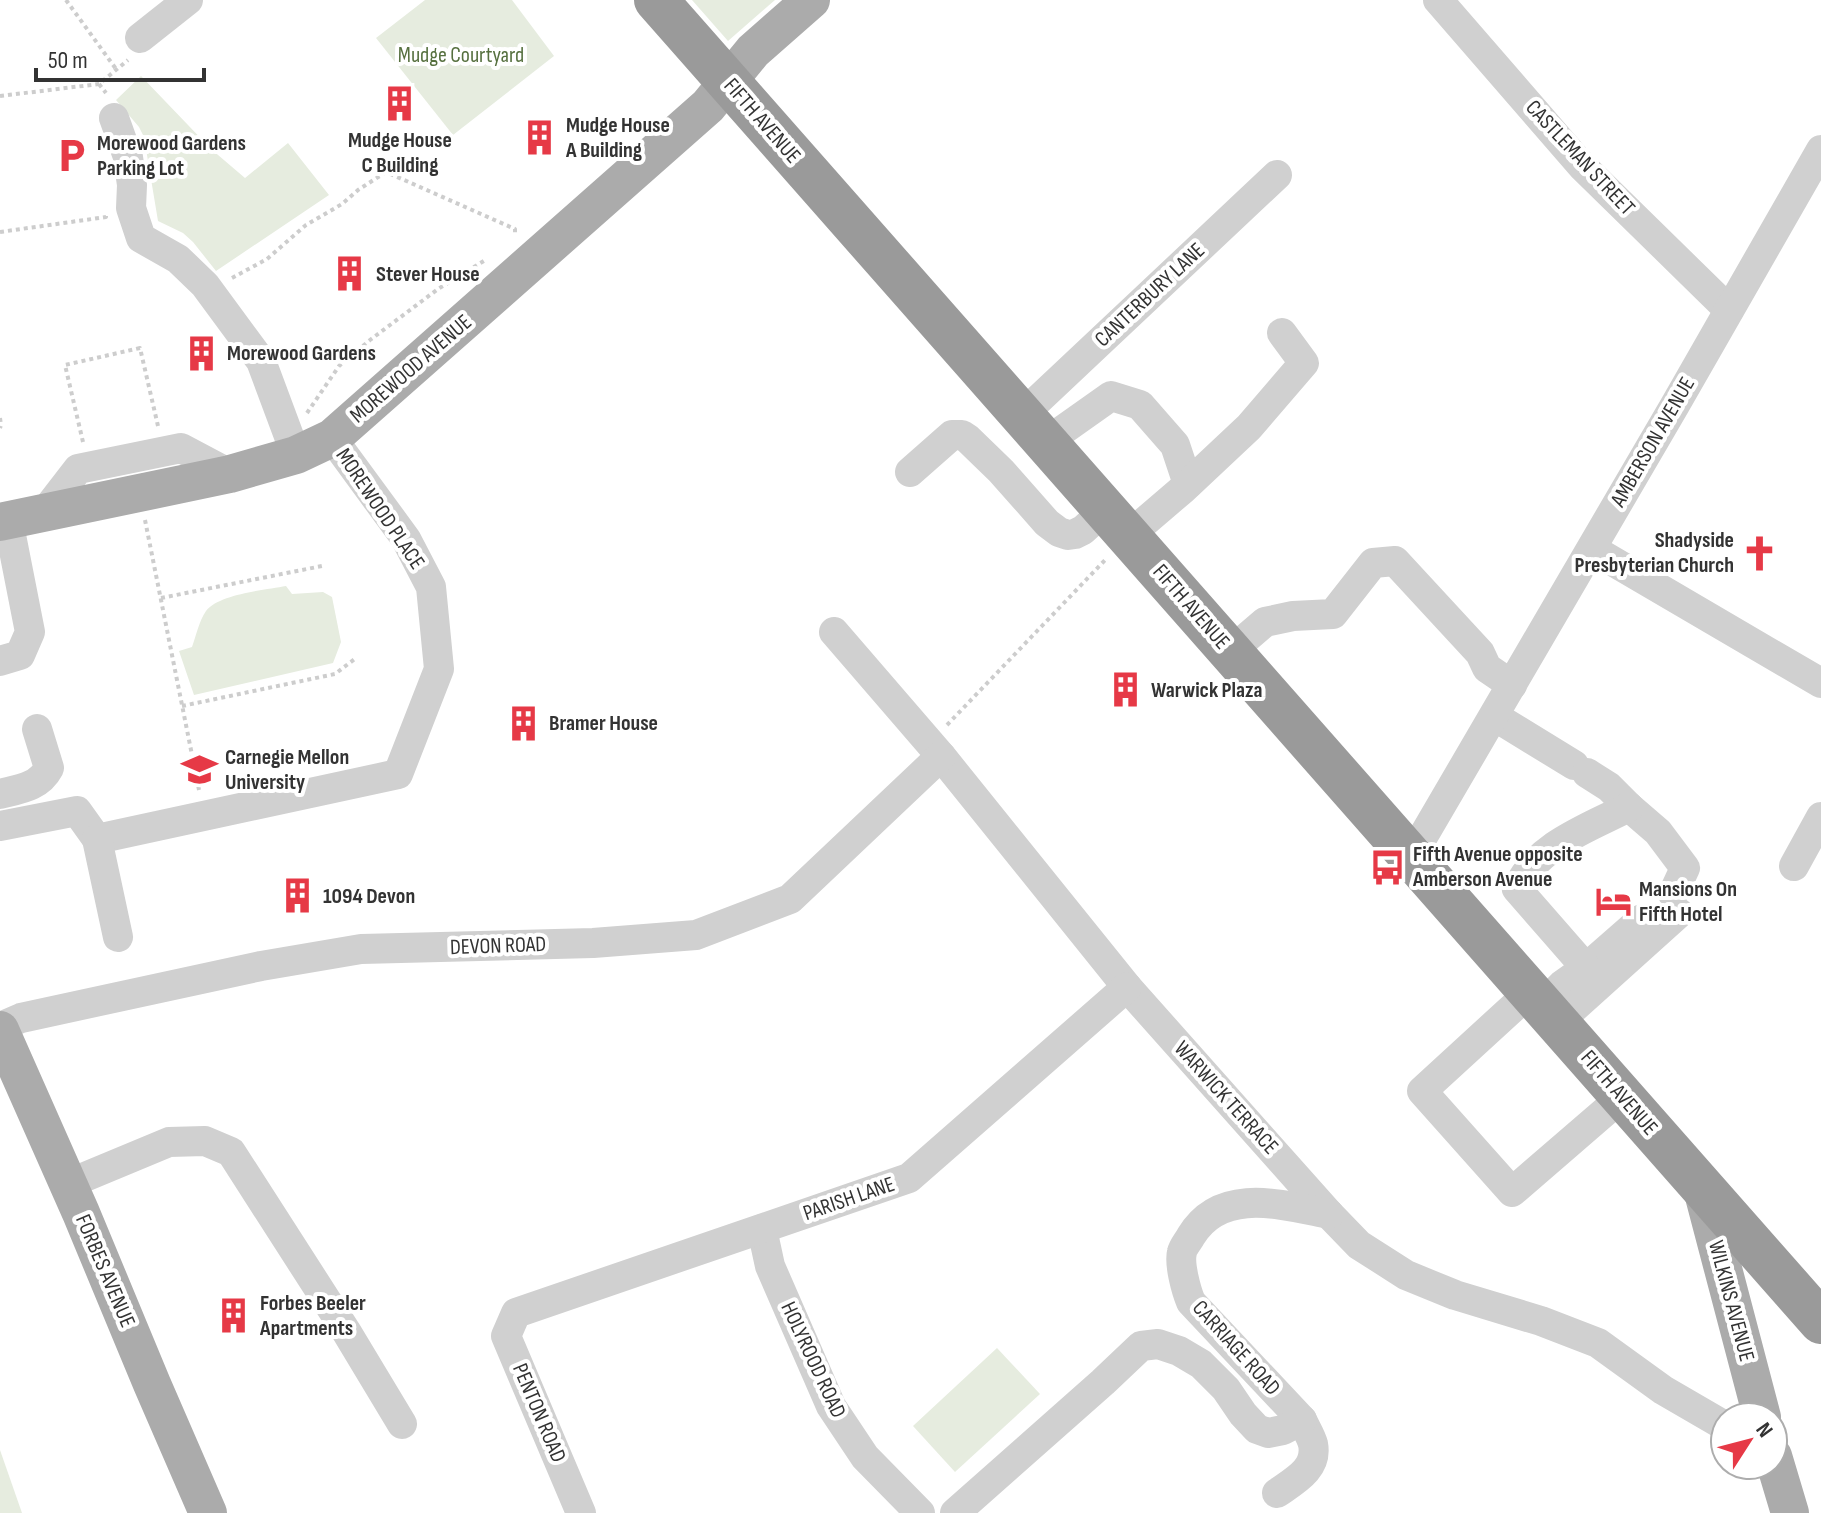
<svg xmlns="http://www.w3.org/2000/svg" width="1821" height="1513" font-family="'Sofia Sans Condensed',sans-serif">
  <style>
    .green { fill: #e6ecdf }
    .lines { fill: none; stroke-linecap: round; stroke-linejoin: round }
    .path { stroke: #cdcdcd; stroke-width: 4; stroke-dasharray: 4 4; stroke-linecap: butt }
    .minor { stroke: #d0d0d0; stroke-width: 30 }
    .major { stroke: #ababab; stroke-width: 38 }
    .highway { stroke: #9a9a9a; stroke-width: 44 }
    .labels { text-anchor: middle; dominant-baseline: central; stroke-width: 8; stroke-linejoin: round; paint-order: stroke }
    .park-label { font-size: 22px; fill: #56703f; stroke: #fff }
    .street-label { font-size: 22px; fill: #333; stroke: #fff }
    .poi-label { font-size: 22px; font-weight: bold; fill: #333; stroke: #fff; text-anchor: start }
  </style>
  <rect width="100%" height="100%" fill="#fff"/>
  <g class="green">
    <polygon points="425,0 512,0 554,56 453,135 376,38"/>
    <polygon points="692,0 775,0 728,41"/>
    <polygon points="141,76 211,149 245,178 288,143 329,195 216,271 193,242 183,233 158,221 144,137 139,127 116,100"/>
    <path d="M286,586L292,594L323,592L332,597L341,642L333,663L194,695L179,651L192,647C196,636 199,621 206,611C219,594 265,590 286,586Z"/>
    <polygon points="997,1348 1040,1394 955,1472 913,1426"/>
    <polygon points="0,1450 22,1513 0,1513"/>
  </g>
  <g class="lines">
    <g class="path">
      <polyline points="66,0 116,69"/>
      <polyline points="99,84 106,93"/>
      <polyline points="0,96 99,84 128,60"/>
      <polyline points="0,232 106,217 106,214"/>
      <polyline points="232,278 267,259 306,225 342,204 358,190 386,172 515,229 515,235"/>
      <polyline points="307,413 339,366 370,340 438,289 487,259"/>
      <polyline points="0,418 1,425 0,428"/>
      <polyline points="83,442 65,365 140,348 158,426"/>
      <polyline points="145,520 199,790"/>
      <polyline points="161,598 322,566"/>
      <polyline points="182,706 335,674 356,658"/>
      <polyline points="947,725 1107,558"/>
    </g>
    <g class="minor">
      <polyline points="1438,0 1582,166 1729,310"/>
      <polyline points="140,38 188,0"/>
      <polyline points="114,118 128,157 132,185 131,208 141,238 178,259 205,285 261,361 296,455"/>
      <polyline points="1022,415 1277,175"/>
      <polyline points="1046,442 1111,396 1140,405 1175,445 1188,484"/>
      <polyline points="910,472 952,435 962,435 968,439 1001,471 1047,523 1059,532 1068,535 1075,534 1083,530 1105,510"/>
      <polyline points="44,513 78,469 181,448 230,474"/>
      <polyline points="1128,536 1183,489 1249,427 1304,363 1282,333"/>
      <polyline points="1592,549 1821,683"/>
      <polyline points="834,632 941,756 1127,987 1329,1214 1359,1245 1406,1275 1455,1295 1541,1321 1598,1343 1663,1390 1725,1426"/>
      <polyline points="1230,652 1265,622 1293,616 1333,614 1373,563 1395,561 1480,653 1487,668 1512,685"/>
      <polyline points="0,661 20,655 30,632 8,520"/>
      <polyline points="1494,716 1574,765"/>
      <polyline points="1587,773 1609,787 1629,807 1658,832 1685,868 1673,894"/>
      <path d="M0,794C20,789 39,787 49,768L37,729"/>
      <polyline points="0,826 77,811 97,839 398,774 439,669 431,587 406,539 332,438"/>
      <polyline points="97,839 118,937"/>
      <polyline points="1411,857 1675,405 1821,150"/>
      <polyline points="1794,866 1821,817"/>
      <polyline points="1586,968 1642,919"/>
      <polyline points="1530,992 1422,1091 1512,1192 1622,1097"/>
      <path d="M1542,1005L1562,985L1586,968L1517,889C1537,845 1588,828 1629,807"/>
      <polyline points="1557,1023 1679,913"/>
      <polyline points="0,1027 21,1018 261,966 361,949 593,943 696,935 790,899 941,756"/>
      <polyline points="68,1184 169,1142 205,1141 231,1152 346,1331 402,1424"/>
      <polyline points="762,1229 770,1266 831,1406 865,1457 920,1513"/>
      <path d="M1277,1493C1294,1481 1318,1469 1313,1444C1311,1436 1305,1427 1302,1420L1191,1302C1186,1290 1179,1264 1182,1252C1183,1247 1189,1240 1191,1236C1221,1186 1283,1205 1329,1214"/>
      <polyline points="581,1513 506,1336 516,1313 909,1178 1127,987"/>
      <polyline points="955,1513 1103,1382 1141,1346 1158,1344 1179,1351 1201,1364 1226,1389 1243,1414 1257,1429 1268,1433 1283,1430 1302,1420"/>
    </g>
    <g class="major">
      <polyline points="0,522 230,474 296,455 332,438 708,106 753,51 811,0"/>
      <polyline points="0,1030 81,1213 152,1384 208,1513"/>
      <polyline points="1701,1185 1762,1417"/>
      <polyline points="1773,1456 1790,1513"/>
    </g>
    <polyline class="highway" points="656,0 1821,1322"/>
  </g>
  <defs>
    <symbol id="building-bare" viewBox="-9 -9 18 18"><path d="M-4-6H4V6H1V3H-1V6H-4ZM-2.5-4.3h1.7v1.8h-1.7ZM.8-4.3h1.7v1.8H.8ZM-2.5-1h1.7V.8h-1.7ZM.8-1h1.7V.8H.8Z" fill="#e63946" stroke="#fff" stroke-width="2.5" paint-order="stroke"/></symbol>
    <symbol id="parking-bare" viewBox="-9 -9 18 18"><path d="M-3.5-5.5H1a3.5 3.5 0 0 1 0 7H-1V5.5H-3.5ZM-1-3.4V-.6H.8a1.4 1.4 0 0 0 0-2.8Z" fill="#e63946" stroke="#fff" stroke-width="2.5" paint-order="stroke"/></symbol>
    <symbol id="church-bare" viewBox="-9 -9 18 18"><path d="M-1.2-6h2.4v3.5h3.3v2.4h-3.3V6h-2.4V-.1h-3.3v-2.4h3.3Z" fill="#e63946" stroke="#fff" stroke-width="2.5" paint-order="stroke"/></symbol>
    <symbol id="university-bare" viewBox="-9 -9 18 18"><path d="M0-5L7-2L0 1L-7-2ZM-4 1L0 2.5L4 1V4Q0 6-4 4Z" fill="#e63946" stroke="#fff" stroke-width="2.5" paint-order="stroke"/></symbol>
    <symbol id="bus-bare" viewBox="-9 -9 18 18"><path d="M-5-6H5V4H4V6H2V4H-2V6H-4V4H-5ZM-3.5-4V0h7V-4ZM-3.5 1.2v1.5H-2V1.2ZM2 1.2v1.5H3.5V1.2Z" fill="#e63946" stroke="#fff" stroke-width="2.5" paint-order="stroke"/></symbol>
    <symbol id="hotel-bare" viewBox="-9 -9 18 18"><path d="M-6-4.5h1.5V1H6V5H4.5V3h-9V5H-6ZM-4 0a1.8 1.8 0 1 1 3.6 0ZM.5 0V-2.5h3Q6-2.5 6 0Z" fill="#e63946" stroke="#fff" stroke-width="2.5" paint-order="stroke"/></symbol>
  </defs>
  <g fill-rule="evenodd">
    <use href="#building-bare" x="374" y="78" width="51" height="51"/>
    <use href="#building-bare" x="514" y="112" width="51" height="51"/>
    <use href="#parking-bare" x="46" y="130" width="51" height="51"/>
    <use href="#building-bare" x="324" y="248" width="51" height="51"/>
    <use href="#building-bare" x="176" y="328" width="51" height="51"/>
    <use href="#church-bare" x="1734" y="528" width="51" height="51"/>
    <use href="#building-bare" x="1100" y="664" width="51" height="51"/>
    <use href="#building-bare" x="498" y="698" width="51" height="51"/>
    <use href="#university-bare" x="174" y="744" width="51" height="51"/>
    <use href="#bus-bare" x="1362" y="842" width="51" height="51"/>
    <use href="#building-bare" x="272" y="870" width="51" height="51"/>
    <use href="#hotel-bare" x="1588" y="876" width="51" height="51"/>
    <use href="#building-bare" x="208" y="1290" width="51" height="51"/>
  </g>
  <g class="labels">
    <g class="park-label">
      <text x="461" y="55">Mudge Courtyard</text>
    </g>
    <g class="street-label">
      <text transform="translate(762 121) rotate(49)">FIFTH AVENUE</text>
      <text transform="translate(1580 158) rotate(47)">CASTLEMAN STREET</text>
      <text transform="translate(1150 295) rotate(-43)">CANTERBURY LANE</text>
      <text transform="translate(411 369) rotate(-41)">MOREWOOD AVENUE</text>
      <text transform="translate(1653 442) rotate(-60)">AMBERSON AVENUE</text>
      <text transform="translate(380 509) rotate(56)">MOREWOOD PLACE</text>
      <text transform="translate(1191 607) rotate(49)">FIFTH AVENUE</text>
      <text transform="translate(498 946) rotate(-2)">DEVON ROAD</text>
      <text transform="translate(1619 1093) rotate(49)">FIFTH AVENUE</text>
      <text transform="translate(1226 1098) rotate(48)">WARWICK TERRACE</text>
      <text transform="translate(849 1199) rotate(-19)">PARISH LANE</text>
      <text transform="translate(105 1271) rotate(67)">FORBES AVENUE</text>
      <text transform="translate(1731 1301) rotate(75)">WILKINS AVENUE</text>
      <text transform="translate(1236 1348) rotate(48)">CARRIAGE ROAD</text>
      <text transform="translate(813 1360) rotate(65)">HOLYROOD ROAD</text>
      <text transform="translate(539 1413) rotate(67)">PENTON ROAD</text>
    </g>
    <g class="poi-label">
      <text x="566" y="125">Mudge House<tspan x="566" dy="25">A Building</tspan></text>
      <text x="400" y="140" text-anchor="middle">Mudge House<tspan x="400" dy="25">C Building</tspan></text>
      <text x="97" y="143">Morewood Gardens<tspan x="97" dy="25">Parking Lot</tspan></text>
      <text x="376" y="274">Stever House</text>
      <text x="227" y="353">Morewood Gardens</text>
      <text x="1734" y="540" text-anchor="end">Shadyside<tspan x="1734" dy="25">Presbyterian Church</tspan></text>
      <text x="1151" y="690">Warwick Plaza</text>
      <text x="549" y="723">Bramer House</text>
      <text x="225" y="757">Carnegie Mellon<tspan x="225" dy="25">University</tspan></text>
      <text x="1413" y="854">Fifth Avenue opposite<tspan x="1413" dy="25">Amberson Avenue</tspan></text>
      <text x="1639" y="889">Mansions On<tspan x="1639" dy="25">Fifth Hotel</tspan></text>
      <text x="323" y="896">1094 Devon</text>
      <text x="260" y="1303">Forbes Beeler<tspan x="260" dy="25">Apartments</tspan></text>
    </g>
  </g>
  <g transform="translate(1749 1441) rotate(54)"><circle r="38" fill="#ffffff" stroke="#adadad" stroke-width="2"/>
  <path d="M0-6L14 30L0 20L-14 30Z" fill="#e63946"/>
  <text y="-12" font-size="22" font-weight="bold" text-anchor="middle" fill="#333333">N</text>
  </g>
  <path d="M36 68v12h168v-12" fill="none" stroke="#333333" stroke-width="4"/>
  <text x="48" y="68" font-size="24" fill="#333333" stroke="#ffffff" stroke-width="6" paint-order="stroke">50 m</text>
</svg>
